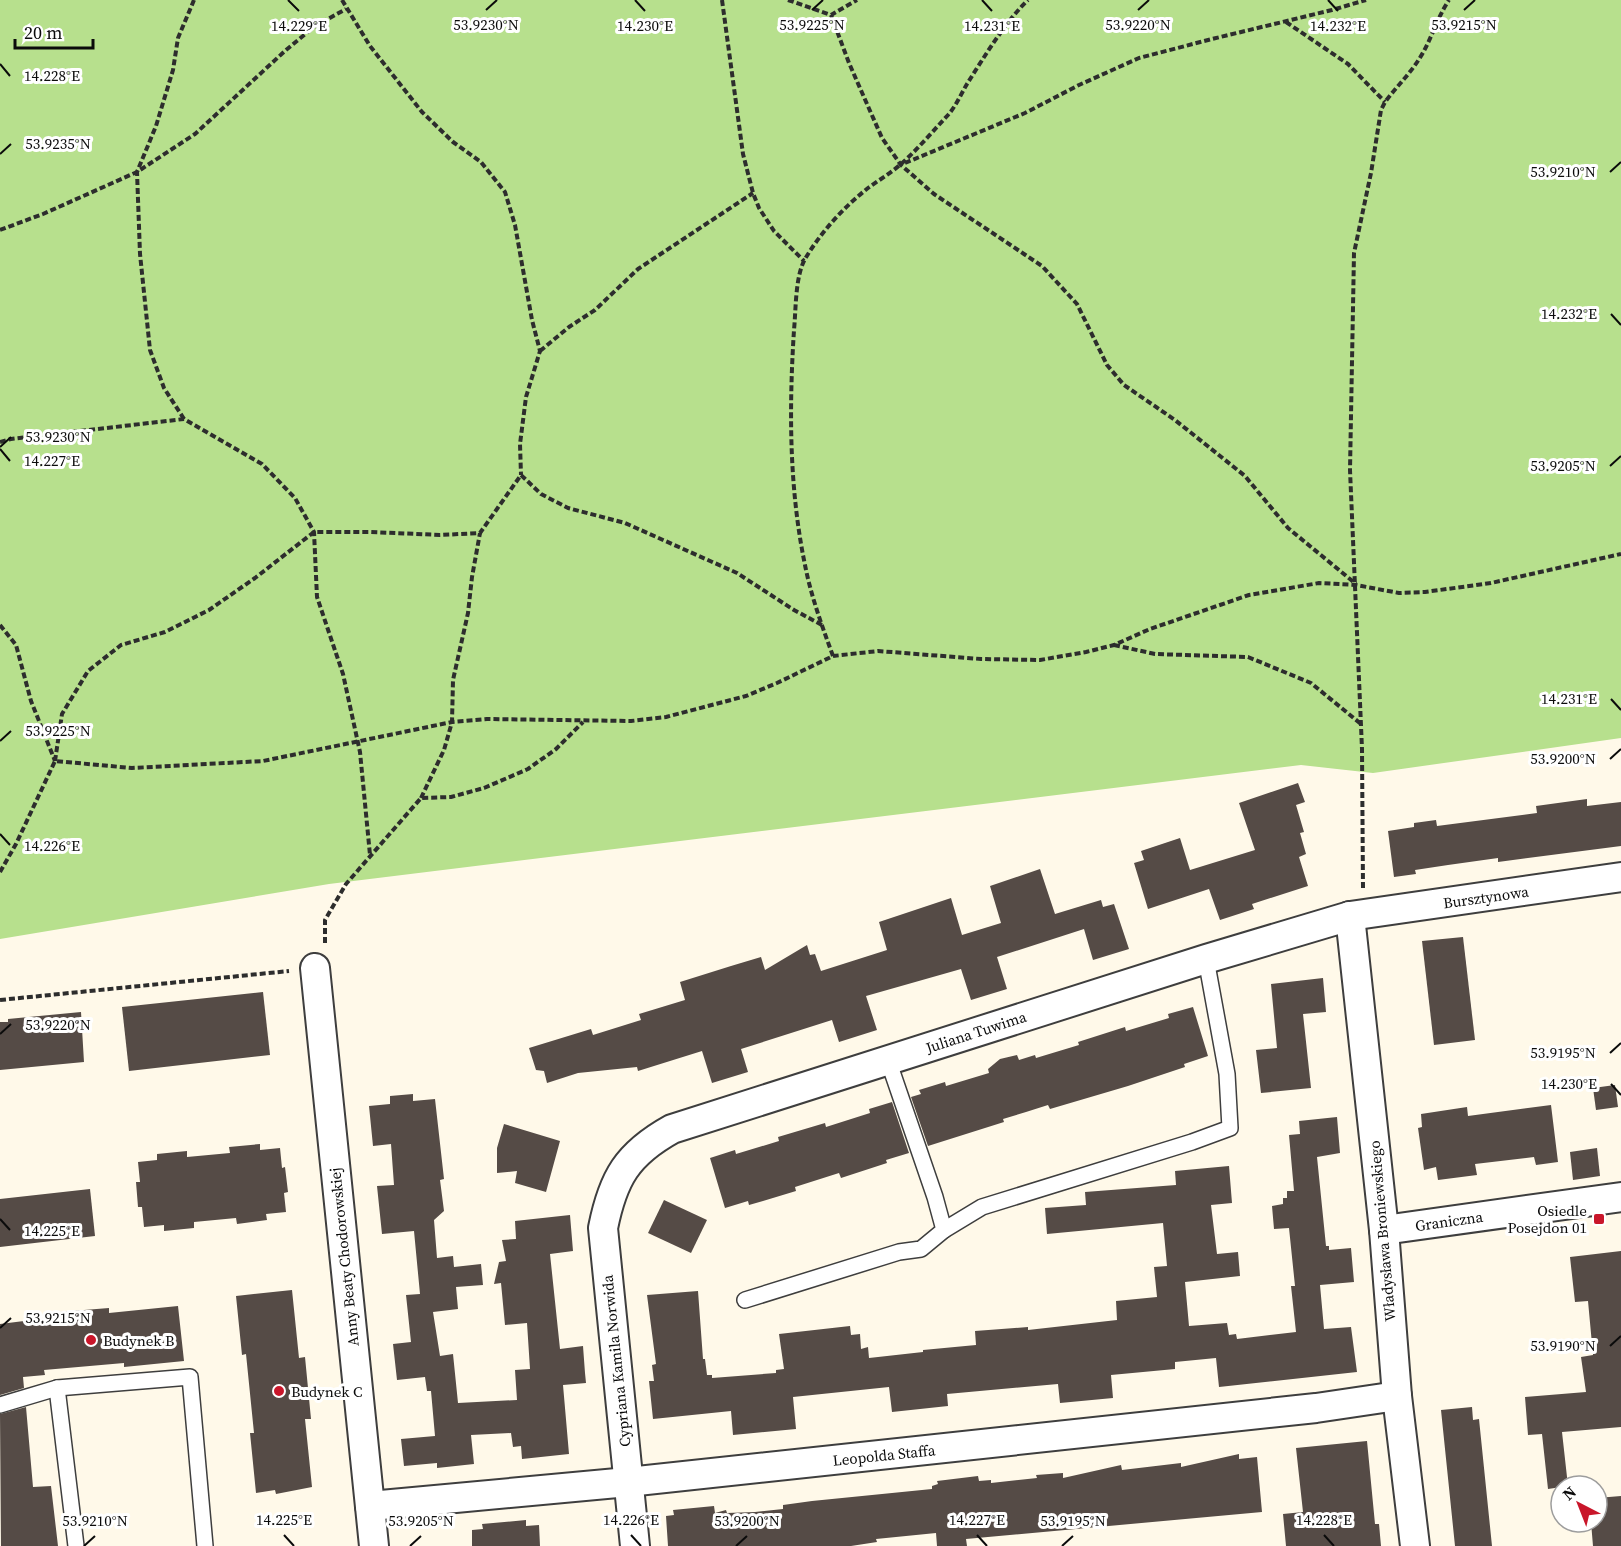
<svg xmlns="http://www.w3.org/2000/svg" width="1621" height="1546" font-family="'Source Serif 4',serif">
  <style>
    .forest { fill: #b7e08d }
    .building { fill: #554b46 }
    .lines { fill: none; stroke-linecap: round; stroke-linejoin: round }
    .service-casing { stroke: #3e3e3e; stroke-width: 18 }
    .minor-casing { stroke: #3e3e3e; stroke-width: 32 }
    .path { stroke: #2d2d2d; stroke-width: 4; stroke-dasharray: 6 3; stroke-linecap: butt }
    .service { stroke: #fff; stroke-width: 15 }
    .minor { stroke: #fff; stroke-width: 28 }
    .ticks { fill: none; stroke: #0b0b0b; stroke-width: 2 }
    .poi-dot { fill: #c9162a; stroke: #fff; stroke-width: 2 }
    .labels { text-anchor: middle; dominant-baseline: central; stroke-width: 6; stroke-linejoin: round; paint-order: stroke }
    .street-label { font-size: 15px; fill: #0b0b0b; stroke: #fff }
    .poi-label { font-size: 15px; fill: #0b0b0b; stroke: #fff; text-anchor: start }
    .ticks-label { font-size: 15px; text-anchor: middle; fill: #0b0b0b; stroke: #fff; stroke-width: 6; stroke-linejoin: round; paint-order: stroke }
  </style>
  <rect width="100%" height="100%" fill="#fff9e9"/>
  <polygon class="forest" points="0,0 1621,0 1621,738 1373,773 1301,765 329,884 0,939"/>
  <g class="building">
    <polygon points="1298,783 1305,802 1296,805 1304,832 1300,833 1306,854 1299,857 1308,886 1252,904 1254,909 1220,920 1209,889 1148,909 1134,863 1144,860 1141,851 1180,838 1190,870 1255,850 1239,803"/>
    <polygon points="1587,799 1587,806 1621,802 1621,846 1498,862 1498,858 1448,865 1415,870 1416,874 1394,877 1388,831 1414,827 1414,823 1436,820 1437,826 1537,813 1536,806"/>
    <polygon points="1040,869 1055,914 1101,900 1103,907 1114,904 1129,949 1093,960 1084,929 997,957 1007,989 971,1000 961,969 866,996 877,1030 839,1042 832,1020 741,1049 748,1072 712,1083 702,1051 638,1071 637,1067 578,1073 547,1083 544,1071 536,1070 529,1048 591,1029 593,1035 641,1020 639,1014 685,1000 680,982 731,966 761,957 765,970 807,945 810,955 815,954 821,971 887,950 879,922 951,898 962,935 1001,923 990,886"/>
    <polygon points="1463,937 1475,1040 1434,1045 1422,941"/>
    <polygon points="1323,978 1326,1012 1303,1014 1311,1088 1261,1093 1256,1050 1277,1048 1271,984"/>
    <polygon points="263,992 270,1055 129,1071 122,1007"/>
    <polygon points="1193,1007 1208,1056 1184,1064 1185,1067 1128,1086 1050,1109 1048,1105 1026,1112 1003,1119 1004,1122 928,1146 911,1097 921,1094 919,1090 945,1082 946,1086 989,1073 988,1069 1000,1059 1017,1055 1019,1060 1035,1055 1036,1058 1079,1045 1078,1042 1125,1027 1126,1031 1169,1018 1168,1014"/>
    <polygon points="81,1012 84,1062 0,1070 0,1022 8,1022 8,1019"/>
    <polygon points="1615,1085 1618,1107 1596,1110 1593,1088"/>
    <polygon points="413,1094 413,1101 435,1099 444,1179 440,1180 444,1211 434,1220 437,1258 453,1256 454,1267 481,1264 483,1285 456,1287 458,1309 433,1312 440,1356 453,1354 458,1403 517,1400 515,1370 530,1369 527,1323 505,1325 501,1283 494,1284 499,1262 506,1261 502,1240 516,1239 515,1221 570,1215 573,1251 550,1254 560,1349 583,1346 585,1373 586,1383 563,1385 569,1454 522,1459 521,1446 513,1447 511,1433 471,1435 474,1464 437,1468 437,1463 404,1466 401,1439 435,1436 431,1391 427,1391 425,1377 397,1380 393,1344 411,1342 406,1295 420,1294 414,1231 382,1234 377,1186 394,1185 391,1144 373,1146 369,1106 390,1104 390,1096"/>
    <polygon points="892,1102 909,1153 886,1160 887,1163 841,1178 839,1173 795,1187 796,1191 763,1201 749,1205 748,1201 725,1208 710,1158 735,1150 736,1154 779,1141 778,1137 825,1123 826,1127 870,1113 869,1109"/>
    <polygon points="1551,1105 1558,1162 1536,1165 1534,1157 1475,1164 1477,1175 1438,1180 1436,1167 1424,1170 1418,1128 1422,1127 1421,1114 1467,1107 1468,1116"/>
    <polygon points="1337,1117 1340,1153 1317,1157 1326,1246 1329,1246 1329,1250 1351,1248 1354,1282 1320,1285 1324,1329 1351,1327 1357,1372 1219,1387 1216,1358 1175,1362 1175,1369 1111,1375 1113,1398 1060,1403 1058,1384 947,1394 948,1406 892,1412 889,1387 793,1397 796,1429 733,1435 731,1411 653,1419 649,1381 654,1381 652,1365 656,1364 647,1295 698,1291 703,1359 705,1359 707,1375 712,1375 712,1378 776,1373 776,1370 784,1369 779,1334 850,1326 851,1335 860,1334 861,1349 868,1347 869,1358 923,1352 923,1350 976,1345 975,1331 1028,1327 1028,1330 1117,1320 1116,1301 1157,1297 1154,1267 1167,1266 1163,1223 1047,1234 1045,1208 1086,1205 1085,1192 1176,1185 1175,1171 1229,1166 1232,1203 1211,1205 1217,1254 1238,1252 1240,1276 1185,1282 1189,1326 1227,1323 1229,1335 1236,1334 1237,1339 1296,1332 1291,1286 1295,1286 1289,1228 1274,1229 1272,1206 1283,1204 1283,1198 1287,1198 1287,1191 1294,1191 1289,1135 1300,1134 1299,1121"/>
    <polygon points="504,1124 560,1141 546,1192 515,1183 517,1171 497,1173 497,1148"/>
    <polygon points="260,1144 260,1150 280,1148 282,1168 285,1167 288,1192 284,1193 286,1212 266,1214 267,1220 237,1224 236,1218 194,1222 194,1228 164,1231 164,1225 144,1227 142,1207 138,1207 136,1182 140,1182 138,1162 157,1160 157,1154 187,1151 187,1157 230,1153 229,1147"/>
    <polygon points="1597,1148 1600,1176 1573,1180 1570,1152"/>
    <polygon points="90,1189 95,1236 0,1247 0,1199"/>
    <polygon points="664,1200 707,1220 691,1253 648,1233"/>
    <polygon points="1621,1251 1621,1427 1562,1432 1568,1486 1548,1489 1542,1434 1528,1435 1525,1397 1586,1392 1581,1357 1593,1355 1588,1301 1575,1302 1570,1257"/>
    <polygon points="292,1290 299,1358 305,1357 311,1419 305,1419 312,1487 276,1494 275,1490 256,1493 250,1433 254,1433 246,1354 242,1355 236,1296"/>
    <polygon points="178,1306 184,1361 124,1367 124,1363 44,1370 45,1375 23,1377 24,1388 0,1395 0,1324 48,1318 47,1313 109,1308 109,1313"/>
    <polygon points="26,1407 33,1487 51,1486 58,1546 1,1546 0,1414"/>
    <polygon points="1472,1407 1473,1420 1479,1419 1492,1546 1455,1546 1441,1410"/>
    <polygon points="1367,1441 1375,1524 1379,1524 1381,1546 1286,1546 1283,1514 1303,1512 1296,1448"/>
    <polygon points="1239,1454 1239,1459 1257,1457 1262,1512 966,1539 967,1546 937,1546 936,1533 876,1539 877,1542 851,1546 668,1546 666,1516 674,1515 673,1510 714,1506 715,1513 726,1510 727,1513 755,1512 783,1509 783,1505 812,1501 932,1489 932,1486 938,1484 937,1481 978,1476 979,1481 991,1480 991,1483 1037,1478 1036,1475 1063,1473 1063,1478 1121,1465 1122,1470 1181,1463 1181,1467"/>
    <polygon points="1621,1496 1621,1546 1593,1546 1591,1522 1597,1522 1597,1498"/>
    <polygon points="526,1520 526,1526 539,1525 540,1546 472,1546 472,1530 483,1529 482,1524"/>
  </g>
  <g class="lines">
    <defs>
      <g id="service">
        <polyline points="944,1230 982,1207 1192,1142 1230,1128 1227,1074 1206,959"/>
        <polyline points="745,1300 899,1252 921,1249 944,1230 935,1197 888,1060"/>
        <polyline points="57,1388 76,1546"/>
        <polyline points="0,1405 57,1388 190,1377 205,1546"/>
      </g>
      <g id="minor">
        <polyline points="1350,916 1384,1230 1397,1396 1415,1546"/>
        <polyline points="315,968 374,1546"/>
        <polyline points="1384,1230 1621,1197"/>
        <polyline points="370,1506 628,1482 1316,1408 1397,1396"/>
        <path d="M635,1546L603,1228C613,1178 627,1154 672,1129L1206,959L1350,916L1621,877"/>
      </g>
    </defs>
    <use href="#service" class="service-casing"/>
    <use href="#minor" class="minor-casing"/>
    <g class="path">
      <polyline points="342,0 370,46 422,112 453,142 481,162 505,192 515,225 532,320 540,351 526,397 520,444 521,475"/>
      <polyline points="722,0 743,154 753,193 759,208 774,231 804,261"/>
      <polyline points="788,0 831,15 857,0"/>
      <polyline points="831,15 849,63 882,138 901,165 934,194 1042,266 1077,304 1107,365 1124,385 1175,420 1245,476 1288,528 1356,584"/>
      <polyline points="1286,22 1348,64 1385,102"/>
      <polyline points="905,163 1025,113 1079,85 1139,58 1212,39 1332,10 1366,0"/>
      <polyline points="0,230 43,214 137,172 195,134 286,50 315,26 346,9"/>
      <polyline points="540,351 569,327 595,310 638,269 753,193"/>
      <polyline points="184,419 164,388 150,350 140,254 137,172 156,126 173,70 178,38 194,0"/>
      <polyline points="0,442 11,439 184,419 262,464 295,498 314,532 317,597 343,674 360,752 370,855"/>
      <polyline points="0,625 16,645 31,701 55,761"/>
      <polyline points="1114,645 1155,654 1248,657 1311,683 1361,724"/>
      <path d="M833,656C822,626 811,596 805,565C789,488 789,408 794,330C796,310 795,277 805,259C821,232 844,207 868,188C879,180 891,173 901,164C918,149 933,131 948,115C956,106 961,94 967,84C984,57 1006,21 1028,0"/>
      <polyline points="55,761 62,714 88,671 121,645 165,632 209,610 255,578 314,532 371,532 440,535 480,533 521,475 541,494 568,508 625,523 737,573 794,610 822,625"/>
      <polyline points="421,798 444,750 452,722 453,680 468,613 472,577 480,533"/>
      <polyline points="0,872 16,844 55,761 132,768 263,761 452,722 487,719 631,721 666,717 746,696 777,683 833,656 878,651 981,659 1040,660 1086,652 1114,645 1150,629 1249,595 1319,583 1356,585 1399,593 1425,592 1491,583 1621,554"/>
      <path d="M1363,888L1362,749L1350,470L1354,253L1371,173L1381,110L1385,102C1397,86 1411,73 1421,56C1432,38 1437,18 1449,0"/>
      <polyline points="325,943 325,920 346,884 421,798 451,797 484,788 528,769 556,749 583,722"/>
      <polyline points="0,1000 289,971"/>
    </g>
    <use href="#service" class="service"/>
    <use href="#minor" class="minor"/>
  </g>
  <path class="ticks" d="M288,0L299,11M635,0L645,11M982,0L992,11M1328,0L1338,11M486,10L497,0M812,10L823,0M1138,10L1149,0M1464,10L1475,0M0,64L10,76M0,154L11,144M1610,172L1621,162M1611,314L1621,325M0,447L11,437M0,449L10,461M1610,466L1621,456M1611,699L1621,710M0,741L11,731M1610,759L1621,749M0,834L10,845M0,1034L11,1024M1610,1053L1621,1043M1611,1084L1621,1095M0,1219L10,1230M0,1328L11,1318M1610,1346L1621,1336M284,1535L294,1546M631,1535L641,1546M977,1535L987,1546M1324,1535L1334,1546M84,1546L95,1536M410,1546L421,1536M736,1546L747,1536M1062,1546L1073,1536"/>
  <g class="poi-dot">
    <rect x="1593" y="1213" width="12" height="12" rx="3"/>
    <circle cx="91" cy="1340" r="6"/>
    <circle cx="279" cy="1391" r="6"/>
  </g>
  <g class="labels">
    <g class="street-label">
      <text transform="translate(1486 897) rotate(-8)">Bursztynowa</text>
      <text transform="translate(976 1032) rotate(-18)">Juliana Tuwima</text>
      <text transform="translate(1449 1221) rotate(-8)">Graniczna</text>
      <text transform="translate(1382 1231) rotate(-95)">Władysława Broniewskiego</text>
      <text transform="translate(344 1257) rotate(-96)">Anny Beaty Chodorowskiej</text>
      <text transform="translate(616 1361) rotate(-96)">Cypriana Kamila Norwida</text>
      <text transform="translate(884 1455) rotate(-6)">Leopolda Staffa</text>
    </g>
    <g class="poi-label">
      <text x="1587" y="1210" text-anchor="end">Osiedle<tspan x="1587" dy="17">Posejdon 01</tspan></text>
      <text x="103" y="1340">Budynek B</text>
      <text x="291" y="1391">Budynek C</text>
    </g>
  </g>
  <g class="ticks-label">
    <text x="486" y="30">53.9230°N</text>
    <text x="812" y="30">53.9225°N</text>
    <text x="1464" y="30">53.9215°N</text>
    <text x="1138" y="30">53.9220°N</text>
    <text x="299" y="31">14.229°E</text>
    <text x="645" y="31">14.230°E</text>
    <text x="992" y="31">14.231°E</text>
    <text x="1338" y="31">14.232°E</text>
    <text x="52" y="81">14.228°E</text>
    <text x="58" y="149">53.9235°N</text>
    <text x="1563" y="177">53.9210°N</text>
    <text x="1569" y="319">14.232°E</text>
    <text x="58" y="442">53.9230°N</text>
    <text x="52" y="466">14.227°E</text>
    <text x="1563" y="471">53.9205°N</text>
    <text x="1569" y="704">14.231°E</text>
    <text x="58" y="736">53.9225°N</text>
    <text x="1563" y="764">53.9200°N</text>
    <text x="52" y="851">14.226°E</text>
    <text x="58" y="1030">53.9220°N</text>
    <text x="1563" y="1058">53.9195°N</text>
    <text x="1569" y="1089">14.230°E</text>
    <text x="52" y="1236">14.225°E</text>
    <text x="58" y="1323">53.9215°N</text>
    <text x="1563" y="1351">53.9190°N</text>
    <text x="284" y="1525">14.225°E</text>
    <text x="631" y="1525">14.226°E</text>
    <text x="977" y="1525">14.227°E</text>
    <text x="1324" y="1525">14.228°E</text>
    <text x="95" y="1526">53.9210°N</text>
    <text x="421" y="1526">53.9205°N</text>
    <text x="747" y="1526">53.9200°N</text>
    <text x="1073" y="1526">53.9195°N</text>
  </g>
  <g transform="translate(1579 1504) rotate(318)"><circle r="28" fill="#ffffff" stroke="#9d9d9d" stroke-width="1.5"/>
  <path d="M0-4.5L10 22L0 15L-10 22Z" fill="#c9162a"/>
  <text y="-9" font-size="16" font-weight="bold" text-anchor="middle" fill="#0b0b0b">N</text>
  </g>
  <path d="M15 39v9h78v-9" fill="none" stroke="#0b0b0b" stroke-width="3"/>
  <text x="24" y="39" font-size="18" fill="#0b0b0b" stroke="#ffffff" stroke-width="4.5" paint-order="stroke">20 m</text>
</svg>
